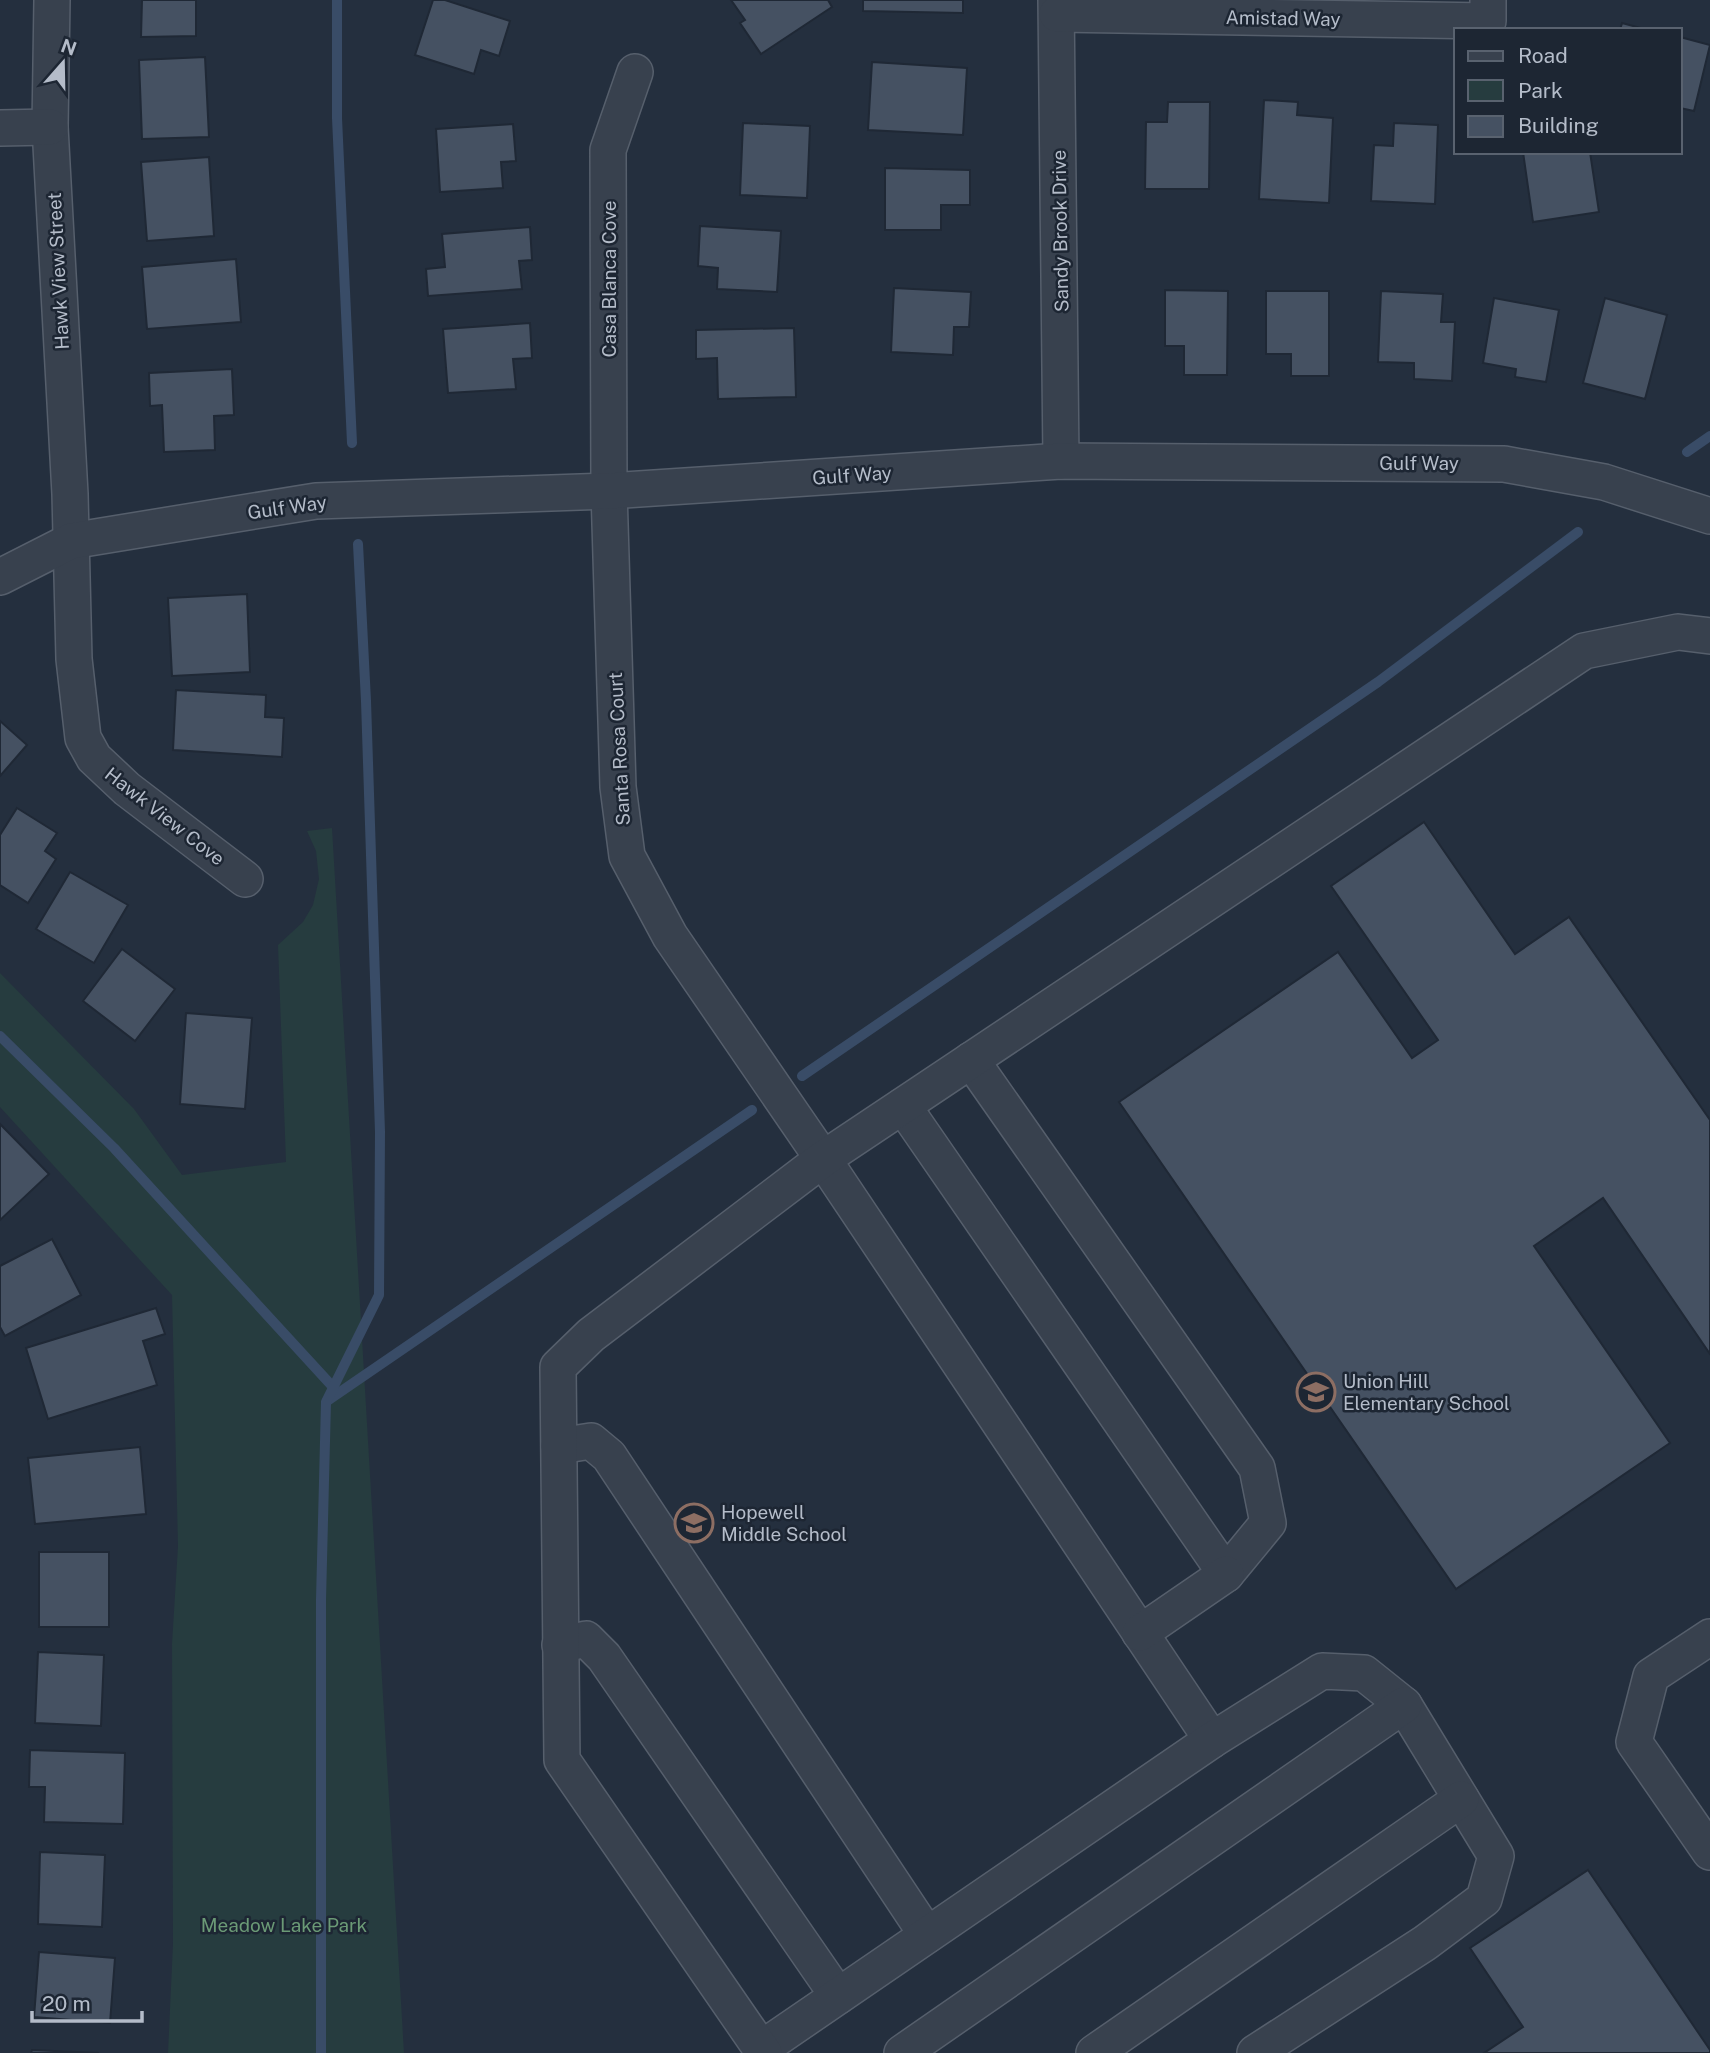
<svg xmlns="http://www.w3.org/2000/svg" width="1710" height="2053" font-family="'Public Sans',sans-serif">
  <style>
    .green { fill: #263c3f }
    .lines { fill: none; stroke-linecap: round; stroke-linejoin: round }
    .stream { stroke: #394c67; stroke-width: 10 }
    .building { fill: #455162; stroke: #1f2835; stroke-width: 2 }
    .minor-casing { stroke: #565f6c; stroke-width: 38 }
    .minor { stroke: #38414e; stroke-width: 35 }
    .labels { text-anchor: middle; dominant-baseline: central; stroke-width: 5; stroke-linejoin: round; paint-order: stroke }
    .street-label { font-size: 19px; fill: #b4bcc9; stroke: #1d2633 }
    .poi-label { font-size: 19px; fill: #b4bcc9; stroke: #1d2633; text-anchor: start }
    .park-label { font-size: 19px; fill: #6b9a76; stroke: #1d2633 }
  </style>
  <rect width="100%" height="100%" fill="#242f3e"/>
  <polygon class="green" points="332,828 404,2053 168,2053 173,1944 172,1644 178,1546 172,1295 0,1107 0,973 134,1109 182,1175 286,1162 278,945 303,922 313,905 319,879 316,851 307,831"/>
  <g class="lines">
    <g class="stream">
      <polyline points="337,0 337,118 352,443"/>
      <polyline points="1687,452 1710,436"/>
      <polyline points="0,1036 114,1148 333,1387"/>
      <polyline points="802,1076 1378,682 1578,532"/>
      <polyline points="327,1401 752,1110"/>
      <polyline points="321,2053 321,1600 326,1402 379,1295 380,1132 366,701 358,544"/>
    </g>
  </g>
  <g class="building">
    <polygon points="142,0 196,0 196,36 141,37"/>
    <polygon points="433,0 445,0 510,21 499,56 481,50 474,74 415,55"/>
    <polygon points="731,0 828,0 832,7 761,54 740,23 745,20"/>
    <polygon points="863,0 963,0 963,13 863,11"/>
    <polygon points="1622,23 1648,30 1620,30"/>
    <polygon points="1680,37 1710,45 1694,111 1680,108"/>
    <polygon points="205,57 209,137 142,139 139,60"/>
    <polygon points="872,62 967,68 963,135 868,130"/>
    <polygon points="1264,100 1298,102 1297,115 1333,118 1329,203 1259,199"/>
    <polygon points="1168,102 1210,102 1209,189 1145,189 1146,122 1167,122"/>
    <polygon points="743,123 810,126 807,198 740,195"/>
    <polygon points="1394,123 1438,125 1435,204 1371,201 1374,145 1393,146"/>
    <polygon points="513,124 516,161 501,162 503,188 440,192 436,129"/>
    <polygon points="1523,152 1590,152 1599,212 1533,222"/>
    <polygon points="209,157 214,236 147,241 141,162"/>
    <polygon points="885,168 970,170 970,205 941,205 941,230 885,230"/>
    <polygon points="700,226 781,231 777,292 717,289 718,268 698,266"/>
    <polygon points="530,227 532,260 519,261 522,289 428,296 426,269 445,267 442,234"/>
    <polygon points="236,259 241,322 147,329 142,267"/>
    <polygon points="894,288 971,292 969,327 954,327 953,355 891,352"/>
    <polygon points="1165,290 1228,291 1227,375 1184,375 1184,346 1165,346"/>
    <polygon points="1266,291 1329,291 1329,376 1291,376 1291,354 1266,354"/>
    <polygon points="1381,291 1443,294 1441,322 1455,322 1452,381 1414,379 1414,363 1378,362"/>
    <polygon points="1494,298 1559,310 1546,382 1515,377 1516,369 1483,363"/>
    <polygon points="1605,298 1667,315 1645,399 1583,383"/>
    <polygon points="530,323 532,358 513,359 516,389 448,393 443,329"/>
    <polygon points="794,328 796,397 718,399 717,358 696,359 696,330"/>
    <polygon points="232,369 234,415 214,416 215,450 164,452 162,405 150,406 149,373"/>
    <polygon points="247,594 250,672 172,676 168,598"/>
    <polygon points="176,690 266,695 265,717 284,718 282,757 173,750"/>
    <polygon points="0,721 27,745 0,776"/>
    <polygon points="17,808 57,833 45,851 56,859 28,903 0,885 0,835"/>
    <polygon points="1424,822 1515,954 1569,917 1710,1120 1710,1354 1603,1198 1534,1246 1670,1443 1456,1589 1119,1102 1338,952 1412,1058 1438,1040 1331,886"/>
    <polygon points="70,872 128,905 94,963 36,929"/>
    <polygon points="122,949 175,989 135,1041 83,1001"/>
    <polygon points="186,1013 252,1018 245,1109 180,1104"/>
    <polygon points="0,1124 49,1174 0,1220"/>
    <polygon points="52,1239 81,1295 5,1336 0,1327 0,1266"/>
    <polygon points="156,1308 165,1334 143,1341 157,1385 48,1419 26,1348"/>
    <polygon points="140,1447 146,1514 35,1524 28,1458"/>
    <rect x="39" y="1552" width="70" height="75"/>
    <polygon points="38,1652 104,1655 101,1726 35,1723"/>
    <polygon points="30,1750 125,1753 123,1824 44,1822 45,1787 29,1787"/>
    <polygon points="40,1852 105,1855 102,1927 38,1924"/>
    <polygon points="1588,1870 1710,2050 1710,2053 1484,2053 1523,2027 1470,1948"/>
    <polygon points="39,1952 115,1958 110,2023 34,2017"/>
    <polygon points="32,2050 99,2053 31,2053"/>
  </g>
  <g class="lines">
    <defs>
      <g id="minor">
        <polyline points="52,0 50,127 70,494 74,659 83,738 94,758 127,789 245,879"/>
        <polyline points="1056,0 1061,461"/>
        <polyline points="1057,14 1488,21 1488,0"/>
        <polyline points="635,72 608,150 609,491 618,787 627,856 670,936 823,1159 1212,1740"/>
        <polyline points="0,128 50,127"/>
        <polyline points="0,577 71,541 316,501 609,491 1061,461 1504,464 1604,482 1710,516"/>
        <polyline points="903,1106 1226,1574 1268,1523 1257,1468 971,1060"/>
        <polyline points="559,1446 591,1441 609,1456 927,1935"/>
        <polyline points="1140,1633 1226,1574"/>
        <polyline points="1710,1637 1651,1676 1634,1742 1710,1852"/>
        <polyline points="560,1645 586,1639 604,1657 838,1996"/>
        <polyline points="761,2049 1212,1740 1322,1671 1364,1673 1404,1705 1496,1856 1484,1899 1425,1943 1255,2053"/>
        <polyline points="764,2053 562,1760 558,1367 591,1335 823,1159 1584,651 1678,632 1710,636"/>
        <polyline points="902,2053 1404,1705"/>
        <polyline points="1094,2053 1461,1799"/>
      </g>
    </defs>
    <use href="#minor" class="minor-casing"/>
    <use href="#minor" class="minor"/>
  </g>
  <defs>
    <symbol id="school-ring" viewBox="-11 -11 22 22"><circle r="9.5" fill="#1d2633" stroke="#8d6e63" stroke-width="1.5"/><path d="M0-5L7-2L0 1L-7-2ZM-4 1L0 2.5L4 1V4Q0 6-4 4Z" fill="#8d6e63"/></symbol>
  </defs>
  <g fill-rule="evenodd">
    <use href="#school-ring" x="1294" y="1370" width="44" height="44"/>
    <use href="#school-ring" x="672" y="1501" width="44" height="44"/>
  </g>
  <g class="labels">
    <g class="street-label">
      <text transform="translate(1283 18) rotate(1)">Amistad Way</text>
      <text transform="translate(1060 231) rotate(-91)">Sandy Brook Drive</text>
      <text transform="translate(58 271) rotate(-93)">Hawk View Street</text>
      <text transform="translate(609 279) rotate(-90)">Casa Blanca Cove</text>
      <text x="1419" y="463">Gulf Way</text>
      <text transform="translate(852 475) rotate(-4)">Gulf Way</text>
      <text transform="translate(287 507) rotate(-8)">Gulf Way</text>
      <text transform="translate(619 749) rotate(-93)">Santa Rosa Court</text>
      <text transform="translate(165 816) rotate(38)">Hawk View Cove</text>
    </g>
    <g class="poi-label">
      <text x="1343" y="1381">Union Hill<tspan x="1343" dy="22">Elementary School</tspan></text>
      <text x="721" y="1512">Hopewell<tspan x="721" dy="22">Middle School</tspan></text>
    </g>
    <g class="park-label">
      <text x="284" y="1925">Meadow Lake Park</text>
    </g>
  </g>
  <rect x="1454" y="28" width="228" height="126" fill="#1d2633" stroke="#59626f" stroke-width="2"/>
  <rect x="1468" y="51" width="35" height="10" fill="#38414e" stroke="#59626f" stroke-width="2"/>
  <text x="1518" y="63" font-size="21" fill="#b4bcc9">Road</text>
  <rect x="1468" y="80" width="35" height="21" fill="#263c3f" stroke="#59626f" stroke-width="2"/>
  <text x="1518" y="98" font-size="21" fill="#b4bcc9">Park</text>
  <rect x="1468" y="116" width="35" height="21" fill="#455162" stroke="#59626f" stroke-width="2"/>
  <text x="1518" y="133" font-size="21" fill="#b4bcc9">Building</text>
  <g transform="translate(63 63) rotate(20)" stroke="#1d2633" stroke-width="5" paint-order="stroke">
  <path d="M0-5L12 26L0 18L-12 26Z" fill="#b4bcc9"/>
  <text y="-10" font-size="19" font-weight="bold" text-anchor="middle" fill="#b4bcc9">N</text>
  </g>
  <path d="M32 2011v10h110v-10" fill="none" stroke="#b4bcc9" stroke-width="3.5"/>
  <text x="42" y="2011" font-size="21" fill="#b4bcc9" stroke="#1d2633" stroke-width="5" paint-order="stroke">20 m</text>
</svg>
